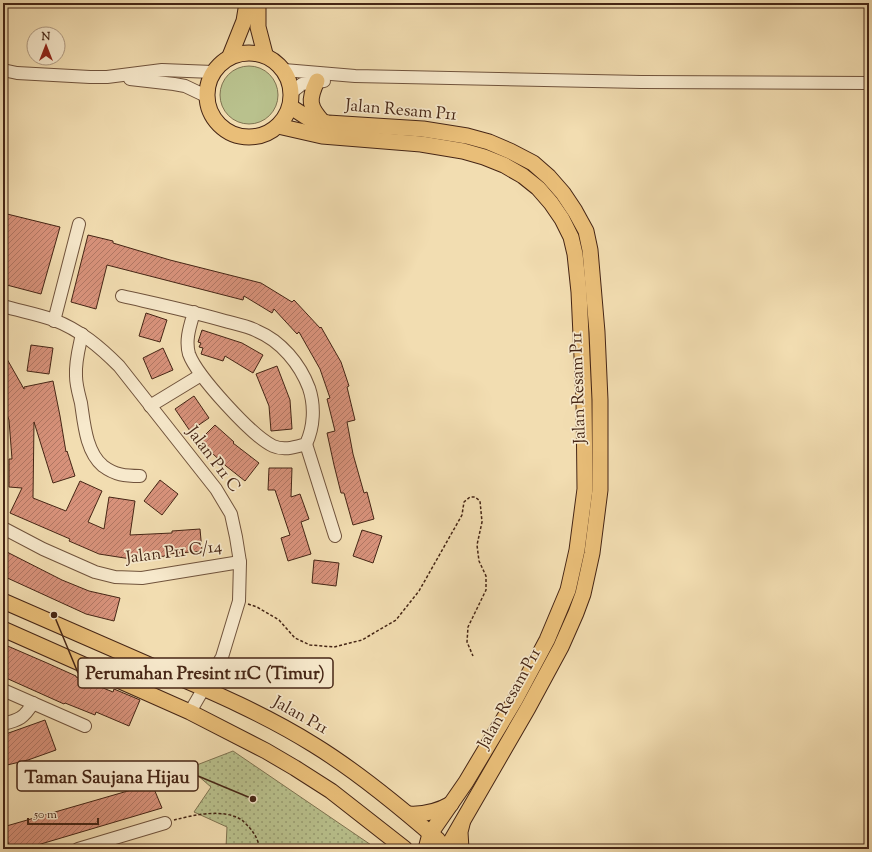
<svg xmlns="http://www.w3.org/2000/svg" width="872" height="852" font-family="'Sorts Mill Goudy',serif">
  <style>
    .grass { fill: #b9c18d; stroke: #7f7351 }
    .park { fill: url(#park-dots); stroke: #7f7351 }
    .building { fill: url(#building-hatch); stroke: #452515 }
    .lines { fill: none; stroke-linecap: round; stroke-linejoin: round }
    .minor-casing { stroke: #70533c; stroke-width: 14 }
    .major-casing { stroke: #452515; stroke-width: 17 }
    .path { stroke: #452515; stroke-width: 1.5; stroke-dasharray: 3 2; stroke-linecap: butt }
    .minor { stroke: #f7e9cc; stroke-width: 12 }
    .major { stroke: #e9be78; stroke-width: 15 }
    .labels { text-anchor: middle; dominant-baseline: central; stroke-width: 3.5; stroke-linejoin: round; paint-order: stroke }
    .street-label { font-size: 17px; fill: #452515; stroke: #f7e9cc }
    .leader { fill: none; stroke: #452515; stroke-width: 1.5 }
    .callout-dot { fill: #452515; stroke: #f7e9cc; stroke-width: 1.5 }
    .callout { fill: #f7e9cc; stroke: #452515; stroke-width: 1.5 }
    .callout-label { font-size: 18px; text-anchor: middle; font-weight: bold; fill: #452515 }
  </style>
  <defs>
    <pattern id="park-dots" width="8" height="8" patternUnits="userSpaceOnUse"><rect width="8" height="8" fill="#b9c18d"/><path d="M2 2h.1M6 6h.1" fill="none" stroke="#989d72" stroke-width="1.8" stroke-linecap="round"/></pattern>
    <pattern id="building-hatch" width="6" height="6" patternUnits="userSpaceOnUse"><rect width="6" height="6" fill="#d8927b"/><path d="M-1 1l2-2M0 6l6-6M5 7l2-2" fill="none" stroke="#b17764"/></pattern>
  </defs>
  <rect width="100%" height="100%" fill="#f2ddb1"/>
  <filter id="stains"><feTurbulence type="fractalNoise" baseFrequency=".005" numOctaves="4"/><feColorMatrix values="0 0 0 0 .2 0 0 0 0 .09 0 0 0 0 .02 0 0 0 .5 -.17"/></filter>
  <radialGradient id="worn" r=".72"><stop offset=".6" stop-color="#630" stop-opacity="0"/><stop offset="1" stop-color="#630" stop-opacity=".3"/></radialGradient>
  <circle class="grass" cx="249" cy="95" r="29"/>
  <polygon class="park" points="233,751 377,849 224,849 226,847 227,827 194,812 211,787 189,768"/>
  <g class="building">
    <polygon points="3,213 60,227 41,294 3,284"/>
    <polygon points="88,235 113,241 113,243 170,260 261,283 292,302 294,300 320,328 321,327 341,362 349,386 347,387 355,420 347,422 353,454 364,493 367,492 374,519 353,525 344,493 341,493 334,465 327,433 335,431 327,399 330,398 320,369 299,332 297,334 274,309 272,313 244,296 243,300 107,265 96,309 71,302"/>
    <polygon points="146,313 167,320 160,342 139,336"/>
    <polygon points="202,330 242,343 263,355 253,373 225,356 223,361 201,354 203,348 199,347 201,343 198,342"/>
    <polygon points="31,345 53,348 49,374 27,371"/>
    <polygon points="163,348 173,370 152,379 143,358"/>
    <polygon points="3,352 24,389 24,387 53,381 60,416 66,452 67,451 75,476 53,483 34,422 33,498 66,511 80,481 102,491 88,522 104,529 109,497 135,501 130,535 172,533 172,531 200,529 202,551 168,554 168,556 131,558 131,559 99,554 69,541 70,539 10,513 22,488 9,487 9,459 12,459 9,420 3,404"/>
    <polygon points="277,366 290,400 292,429 271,431 269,406 256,374"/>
    <polygon points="194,396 209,418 190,431 175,409"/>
    <polygon points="215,425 234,442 233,443 259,463 245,481 226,466 199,441"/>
    <polygon points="269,468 292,468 291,497 300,494 309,519 301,522 311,554 288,561 281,538 290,535 275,490 268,490"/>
    <polygon points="160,480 178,494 162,515 144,501"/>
    <polygon points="362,530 382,536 373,563 353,556"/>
    <polygon points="3,550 62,580 89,591 120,598 114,621 86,614 3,576"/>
    <polygon points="314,560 339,563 336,586 312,583"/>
    <polygon points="3,644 47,663 76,676 76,677 113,692 114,689 140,700 129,726 96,712 95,715 65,703 64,704 6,678 8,673 3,671"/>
    <polygon points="45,720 56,750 28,760 3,766 3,735"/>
    <polygon points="152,784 162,808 24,849 10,849 3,827"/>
  </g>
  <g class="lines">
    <defs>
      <g id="minor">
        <polyline points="3,70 17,73 90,77 107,77 162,70 213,72"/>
        <polyline points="284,70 355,76 641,82 869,83"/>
        <polyline points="130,79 174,84 185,86 206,96"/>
        <polyline points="292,92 302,84 324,81"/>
        <path d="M122,296C157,304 191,311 225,321C236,324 248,326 257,331C281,341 300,364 309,388C315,406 314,427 306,444C295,447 284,451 273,446C252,436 197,376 189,354C185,340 190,326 194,312"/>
        <path d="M3,306C20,311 37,314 54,320C80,330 100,347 119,366L216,489L231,514L236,537L240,562L239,601L222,657L190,712"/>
        <polyline points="54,321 79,224"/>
        <path d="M82,334C79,348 75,362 76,376C76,385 79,395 81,403C84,423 86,452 103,466C115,475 125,476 140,476"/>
        <polyline points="150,406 201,375"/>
        <polyline points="306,444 335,536"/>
        <polyline points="3,528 43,549 95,572 115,577 142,578 240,562"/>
        <polyline points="3,690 85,726"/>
        <path d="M3,724C19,720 24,718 33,703"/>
        <polyline points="78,849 165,823"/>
      </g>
      <g id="major">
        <polyline points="258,3 258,27 265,54"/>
        <circle cx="249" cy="95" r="42"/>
        <polyline points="230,56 244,21 247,3"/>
        <path d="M317,81C308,100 309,107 323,122"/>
        <polyline points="291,107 311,120 328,123 423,129 467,136 489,142 510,151 533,163 549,177 563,193 575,211 586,231 590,250 597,332 600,400 600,490 592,553 583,594 576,613 561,647 528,708 447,848"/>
        <polyline points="278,126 322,136 421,144 463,151 484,157 504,165 523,176 538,188 551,203 562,219 571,237 575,254 579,292 584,400 585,489 577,550 568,590 547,640 515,700 466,782 430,834 426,849"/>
        <path d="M3,601C56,624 109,647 161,670C213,692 266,715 314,745C358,772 399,806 438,840"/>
        <polyline points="3,629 190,712 266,751 295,768 331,791 405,849"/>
        <path d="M408,814C424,815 437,812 451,804"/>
        <polyline points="461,849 460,832 462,824"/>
      </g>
    </defs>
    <use href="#minor" class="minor-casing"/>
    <use href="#major" class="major-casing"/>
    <g class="path">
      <polyline points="248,604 257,607 279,620 295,638 310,645 334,647 362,640 396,620 419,591 462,515 464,502 470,497 475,497 480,501 482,522 477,545 479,561 486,576 486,590 468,627 467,642 473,656"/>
      <path d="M174,820C194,815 223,808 242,820C244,822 247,825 249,827C255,834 258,840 260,849"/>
    </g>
    <use href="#minor" class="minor"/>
    <use href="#major" class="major"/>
  </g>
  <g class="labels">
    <g class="street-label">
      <text transform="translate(401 111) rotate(5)">Jalan Resam P11</text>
      <text transform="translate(579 388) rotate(-92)">Jalan Resam P11</text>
      <text transform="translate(213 460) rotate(53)">Jalan P11 C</text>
      <text transform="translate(174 553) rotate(-7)">Jalan P11 C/14</text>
      <text transform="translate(510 699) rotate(-61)">Jalan Resam P11</text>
      <text transform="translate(300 716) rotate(29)">Jalan P11</text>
    </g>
  </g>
  <path class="leader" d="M54 615L78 673M253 799L198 776"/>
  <g class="callout-dot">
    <circle cx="54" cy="615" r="4"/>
    <circle cx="253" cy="799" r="4"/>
  </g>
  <g class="callout">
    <rect x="78" y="658" width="255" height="30" rx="4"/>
    <rect x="17" y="761" width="181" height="30" rx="4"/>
  </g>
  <g class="callout-label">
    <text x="205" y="679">Perumahan Presint 11C (Timur)</text>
    <text x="107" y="783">Taman Saujana Hijau</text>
  </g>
  <rect width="872" height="852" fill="none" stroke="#f2ddb1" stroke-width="16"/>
  <rect x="4" y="4" width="864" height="844" fill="none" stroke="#452515" stroke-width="2"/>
  <rect x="8" y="8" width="856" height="836" fill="none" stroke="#452515"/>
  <g transform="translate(46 46)"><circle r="19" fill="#f7e9cc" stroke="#b09b83"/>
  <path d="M0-3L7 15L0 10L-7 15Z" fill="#8f2418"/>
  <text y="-6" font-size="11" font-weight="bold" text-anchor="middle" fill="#452515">N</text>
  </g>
  <path d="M28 818v6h70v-6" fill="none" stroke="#452515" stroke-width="2"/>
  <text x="34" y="818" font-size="12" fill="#452515" stroke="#f7e9cc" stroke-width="3" paint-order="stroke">50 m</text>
  <rect width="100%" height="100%" filter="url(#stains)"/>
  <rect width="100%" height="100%" fill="url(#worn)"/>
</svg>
